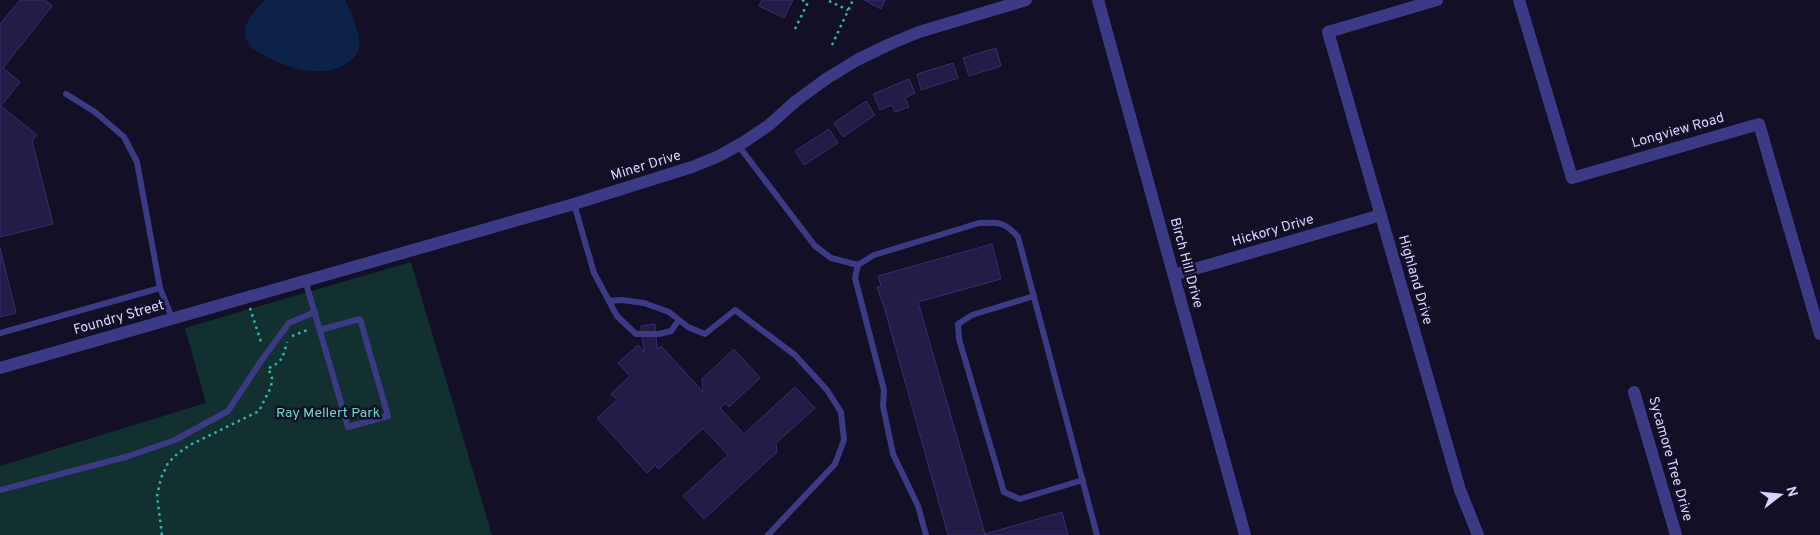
<svg xmlns="http://www.w3.org/2000/svg" width="1820" height="535" font-family="Overpass,sans-serif">
  <style>
    .green { fill: #12302f }
    .water { fill: #0c2248 }
    .building { fill: #241b47; stroke: #3b2d73 }
    .lines { fill: none; stroke-linecap: round; stroke-linejoin: round }
    .path { stroke: #2fb8b0; stroke-width: 2.5; stroke-dasharray: 2.5 4; stroke-linecap: butt }
    .service { stroke: #3d3a85; stroke-width: 6 }
    .minor { stroke: #3d3a85; stroke-width: 12 }
    .labels { text-anchor: middle; dominant-baseline: central; stroke-width: 5; stroke-linejoin: round; paint-order: stroke }
    .street-label { font-size: 14px; fill: #d9d4ff; stroke: #130f26 }
    .park-label { font-size: 14px; fill: #5fe0c0; stroke: #130f26 }
  </style>
  <rect width="100%" height="100%" fill="#130f26"/>
  <polygon class="green" points="411,262 492,535 0,535 0,466 206,403 185,328"/>
  <path class="water" d="M265,0H345C350,10 362,37 359,48C357,55 351,61 344,65C319,78 291,69 267,57C258,52 248,48 245,36C243,22 256,8 265,0Z"/>
  <g class="building">
    <polygon points="20,0 45,0 52,6 3,68 20,82 1,106 37,135 32,141 53,224 0,237 0,24"/>
    <polygon points="762,0 793,0 784,18 759,6"/>
    <polygon points="864,0 885,0 881,9"/>
    <polygon points="996,48 1001,66 969,76 963,58"/>
    <polygon points="953,63 958,78 921,90 917,74"/>
    <polygon points="909,79 915,93 905,98 909,107 895,112 892,105 880,110 873,94"/>
    <polygon points="866,101 875,115 843,137 834,123"/>
    <polygon points="829,129 838,143 804,165 795,151"/>
    <polygon points="992,244 1001,279 918,302 985,534 1062,512 1068,535 948,535 885,310 877,287 881,286 878,276"/>
    <polygon points="0,248 16,313 0,317"/>
    <polygon points="655,324 657,349 661,346 703,392 702,379 734,349 760,378 729,407 726,403 720,408 744,434 795,387 815,408 776,443 777,452 704,519 683,496 728,455 703,428 659,469 655,465 647,473 597,418 617,400 611,394 630,376 618,363 638,345 644,352 641,326"/>
  </g>
  <g class="lines">
    <g class="path">
      <polyline points="802,0 808,3"/>
      <polyline points="829,1 848,10"/>
      <polyline points="795,29 809,0"/>
      <polyline points="832,45 853,0"/>
      <polyline points="250,308 262,345"/>
      <polyline points="292,336 310,329"/>
      <path d="M269,368C283,361 283,357 287,342"/>
      <polyline points="162,535 157,496 161,478 168,463 177,454 190,445 259,411 271,387 272,378 268,367"/>
    </g>
    <g class="service">
      <polyline points="66,94 95,112 124,137 137,162 160,288 172,318"/>
      <polyline points="738,145 815,246 831,258 858,265"/>
      <polyline points="574,204 594,273 609,301 622,300 644,303 669,312 688,327 705,334 735,310 795,355 827,390 841,412 844,440 835,464 768,535"/>
      <polyline points="305,280 348,427 388,416 360,319 320,330"/>
      <polyline points="1034,296 972,315 958,324 959,339 1004,492 1020,499 1083,480"/>
      <polyline points="609,301 617,316 636,334 659,334 671,331 679,320"/>
      <polyline points="0,333 160,288"/>
      <polyline points="0,490 129,456 175,440 228,411 261,361 289,323 315,312"/>
      <path d="M926,535L918,506L893,454L883,406L884,390L855,278L858,265L874,255L979,223C999,222 1005,222 1018,237L1097,535"/>
    </g>
    <g class="minor">
      <polyline points="1098,0 1245,535"/>
      <polyline points="1437,0 1328,32 1460,490 1478,535"/>
      <polyline points="1519,0 1572,178 1759,124 1820,334"/>
      <polyline points="1174,275 1381,215"/>
      <polyline points="0,368 574,204 692,167 719,156 744,142 769,125 796,101 826,79 857,60 890,44 919,32 1026,0"/>
      <polyline points="1634,392 1676,535"/>
    </g>
  </g>
  <g class="labels">
    <g class="street-label">
      <text transform="translate(1678 131) rotate(-16)">Longview Road</text>
      <text transform="translate(646 166) rotate(-17)">Miner Drive</text>
      <text transform="translate(1273 231) rotate(-16)">Hickory Drive</text>
      <text transform="translate(1186 263) rotate(75)">Birch Hill Drive</text>
      <text transform="translate(1415 280) rotate(74)">Highland Drive</text>
      <text transform="translate(119 318) rotate(-16)">Foundry Street</text>
      <text transform="translate(1670 459) rotate(74)">Sycamore Tree Drive</text>
    </g>
    <g class="park-label">
      <text x="328" y="413">Ray Mellert Park</text>
    </g>
  </g>
  <g transform="translate(1780 495) rotate(74)" stroke="#130f26" stroke-width="4" paint-order="stroke">
  <path d="M0-4L9 19L0 12L-9 19Z" fill="#d9d4ff"/>
  <text y="-8" font-size="14" font-weight="bold" text-anchor="middle" fill="#d9d4ff">N</text>
  </g>
</svg>
